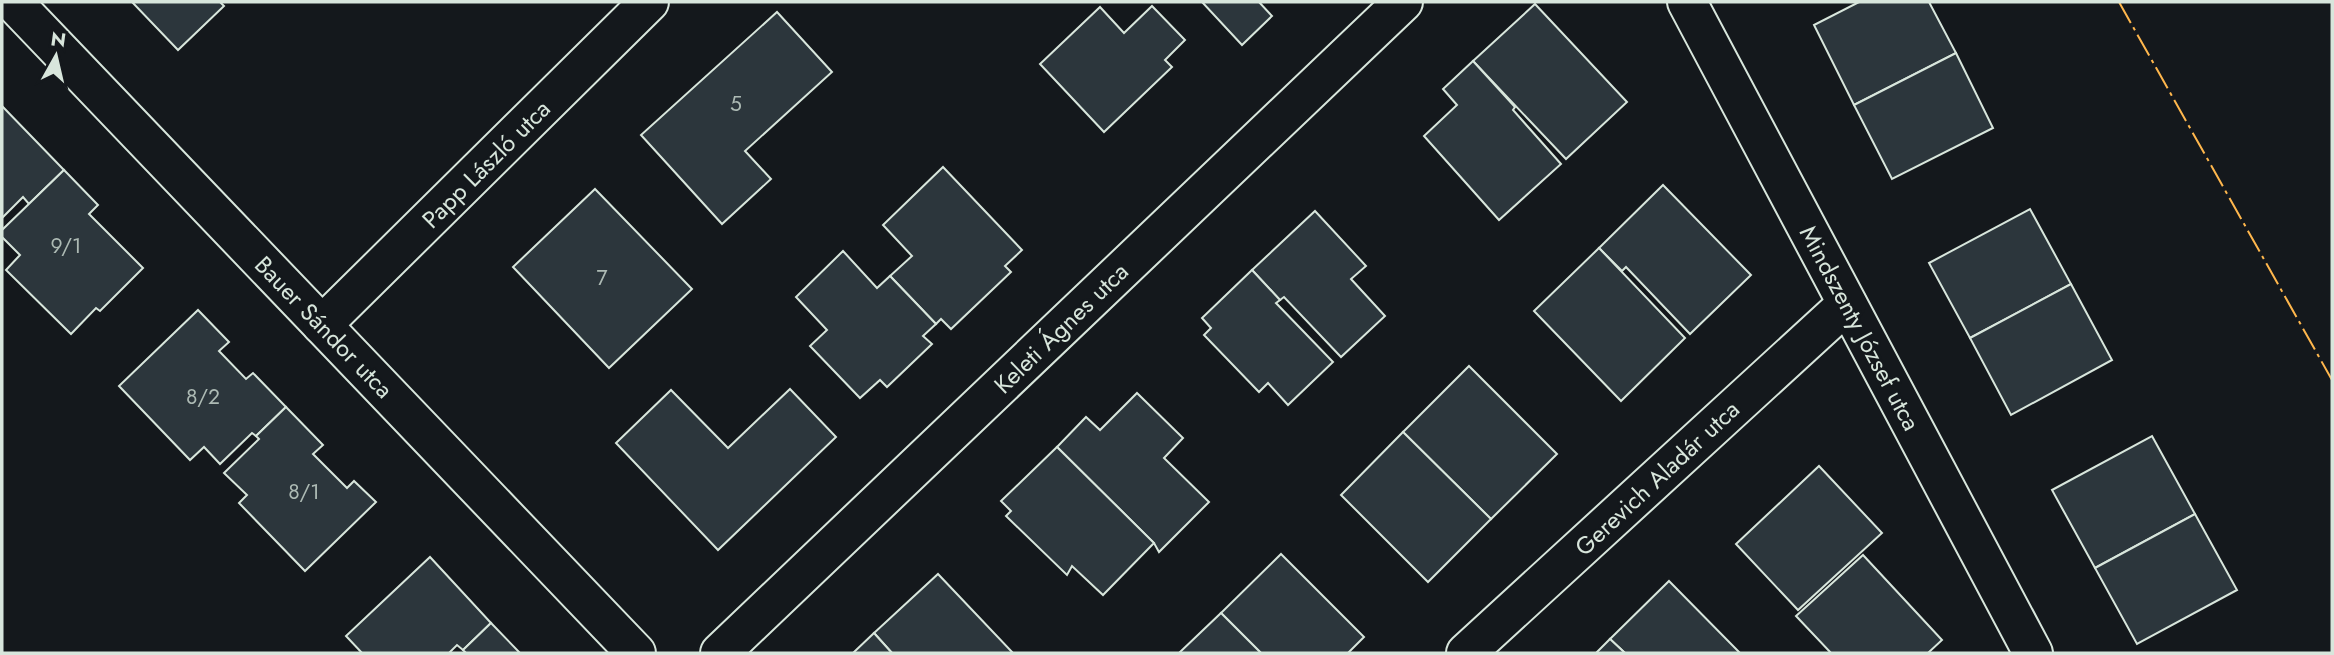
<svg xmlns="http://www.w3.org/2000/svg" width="2334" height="655" font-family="Jost,sans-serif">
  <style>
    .building { fill: #2c363c; stroke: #d8e6dc; stroke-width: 2 }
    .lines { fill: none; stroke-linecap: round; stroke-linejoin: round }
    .street-casing { stroke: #d8e6dc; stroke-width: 42 }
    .street { stroke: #14181c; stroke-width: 38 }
    .power { stroke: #ffb74d; stroke-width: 2; stroke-dasharray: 24 5 3.5 5; stroke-linecap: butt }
    .labels { text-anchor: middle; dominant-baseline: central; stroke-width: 5; stroke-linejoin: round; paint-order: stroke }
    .number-label { font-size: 21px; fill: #adbab4 }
    .street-label { font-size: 24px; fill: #d8e6dc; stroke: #14181c }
  </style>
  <rect width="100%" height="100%" fill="#14181c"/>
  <g class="building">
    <polygon points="132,2 220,2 224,6 178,50"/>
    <polygon points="1202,2 1259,2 1272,16 1242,45"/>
    <polygon points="1859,2 1929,2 1956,53 1854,105 1814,25"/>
    <polygon points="1535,4 1627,102 1566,159 1473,61"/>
    <polygon points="1152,6 1185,40 1165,60 1172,67 1104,132 1040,64 1100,7 1124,33"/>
    <polygon points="777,12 832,72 745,151 771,179 722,224 641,135"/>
    <polygon points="1956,53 1993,128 1892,179 1854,105"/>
    <polygon points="1473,61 1515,107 1513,110 1561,164 1499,220 1424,136 1457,105 1443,89"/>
    <polygon points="2,106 64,170 29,204 23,197 2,218"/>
    <polygon points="943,167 1022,250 1005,266 1011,272 951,329 941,319 936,324 890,276 912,256 883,225"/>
    <polygon points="64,170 98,205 89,214 143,268 100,311 96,308 71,334 6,270 20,255 2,237 2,230"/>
    <polygon points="1663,185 1751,275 1690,334 1626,267 1622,271 1599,248"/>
    <polygon points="595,189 692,289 609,368 513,267"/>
    <polygon points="2030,209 2071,284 1970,338 1929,263"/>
    <polygon points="1315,211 1366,266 1351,279 1385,316 1341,357 1284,297 1280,300 1252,270"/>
    <polygon points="1599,248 1685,338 1621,401 1534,311"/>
    <polygon points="843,251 877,288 890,276 936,324 923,336 932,344 887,387 880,380 860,398 810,346 827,330 796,297"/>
    <polygon points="1252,270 1280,300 1276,303 1333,362 1288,405 1268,383 1259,392 1204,335 1211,328 1202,318"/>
    <polygon points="2071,284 2112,360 2011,415 1970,338"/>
    <polygon points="198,310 229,342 219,351 246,379 253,373 286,407 256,436 252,433 220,464 204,447 190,460 119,386"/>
    <polygon points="1469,366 1557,454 1491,519 1403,432"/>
    <polygon points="790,389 836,437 718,550 616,443 671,390 728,448"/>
    <polygon points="1137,393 1183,438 1164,458 1209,502 1159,552 1154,543 1057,447 1086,417 1100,430"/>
    <polygon points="286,407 323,445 313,454 347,488 354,481 376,502 305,571 239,503 247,495 224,473 259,439 256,436"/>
    <polygon points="1403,432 1491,519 1428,582 1341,495"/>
    <polygon points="2152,436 2195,514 2095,568 2052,490"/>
    <polygon points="1057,447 1154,543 1103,595 1072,566 1067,575 1006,516 1011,511 1001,501"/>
    <polygon points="1819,466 1882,533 1798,610 1736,544"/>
    <polygon points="2195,514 2237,590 2137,644 2095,568"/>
    <polygon points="1281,554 1364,637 1348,653 1261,653 1221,613"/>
    <polygon points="1863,555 1942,640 1928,653 1831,653 1796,616"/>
    <polygon points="430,557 491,623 463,650 457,645 449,653 362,653 346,636"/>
    <polygon points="938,574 1013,653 892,653 874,633"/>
    <polygon points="1669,581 1740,653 1625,653 1610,639"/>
    <polygon points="1221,613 1261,653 1179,653"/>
    <polygon points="491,623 520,653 466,653 463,650"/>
    <polygon points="874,633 892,653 853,653"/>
    <polygon points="1610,639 1625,653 1596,653"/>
  </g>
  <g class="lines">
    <defs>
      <g id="street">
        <polyline points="13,2 636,653"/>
        <polyline points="1687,2 2033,653"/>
        <polyline points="322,325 649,2"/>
        <polyline points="720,653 1403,2"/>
        <polyline points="1466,653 1847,304"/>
      </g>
    </defs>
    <use href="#street" class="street-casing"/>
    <use href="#street" class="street"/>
    <polyline class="power" points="2119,2 2332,380"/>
  </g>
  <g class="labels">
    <g class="number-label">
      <text x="736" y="104">5</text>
      <text x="66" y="246">9/1</text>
      <text x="602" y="278">7</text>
      <text x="203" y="397">8/2</text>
      <text x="304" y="492">8/1</text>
    </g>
    <g class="street-label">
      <text transform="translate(486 164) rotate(-45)">Papp László utca</text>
      <text transform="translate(324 327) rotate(46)">Bauer Sándor utca</text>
      <text transform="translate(1061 328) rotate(-44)">Keleti Ágnes utca</text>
      <text transform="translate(1860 328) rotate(62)">Mindszenty József utca</text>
      <text transform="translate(1657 478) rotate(-43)">Gerevich Aladár utca</text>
    </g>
  </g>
  <rect width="2334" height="655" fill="none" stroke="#d8e6dc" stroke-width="7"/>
  <g transform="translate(56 56) rotate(8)" stroke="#14181c" stroke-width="5" paint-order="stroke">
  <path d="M0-5L12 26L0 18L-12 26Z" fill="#d8e6dc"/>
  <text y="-10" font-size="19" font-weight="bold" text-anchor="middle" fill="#d8e6dc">N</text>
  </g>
</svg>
